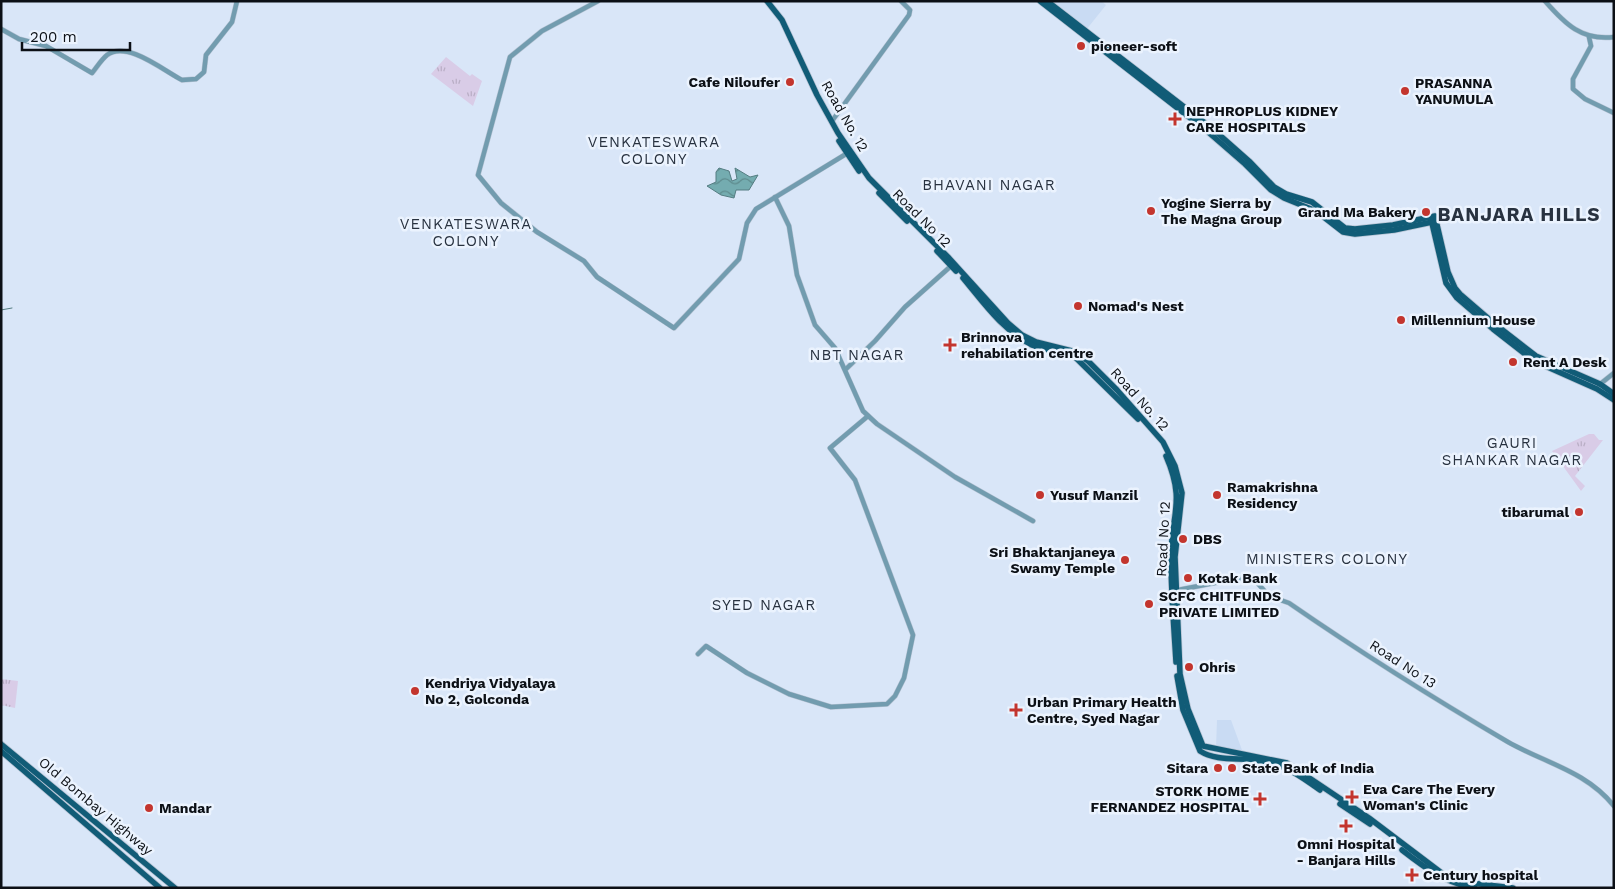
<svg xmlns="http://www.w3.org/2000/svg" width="1615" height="889" font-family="'Work Sans',sans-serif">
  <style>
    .built { fill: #c9dbf3 }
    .grass { fill: url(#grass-tufts) }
    .water { fill: url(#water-waves); stroke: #557d82 }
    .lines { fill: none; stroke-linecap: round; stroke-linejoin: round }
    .stream { stroke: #557d82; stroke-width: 1 }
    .minor-casing { stroke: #b8c4d4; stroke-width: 5.5 }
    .major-casing { stroke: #b8c4d4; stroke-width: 7 }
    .minor { stroke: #729caf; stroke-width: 4.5 }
    .major { stroke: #115c77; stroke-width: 5.5 }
    .poi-dot { fill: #c3352e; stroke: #ebf3fe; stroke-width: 2 }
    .labels { text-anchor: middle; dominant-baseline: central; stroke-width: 5; stroke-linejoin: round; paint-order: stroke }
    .poi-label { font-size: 14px; font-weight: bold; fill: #0c1016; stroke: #ebf3fe; text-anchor: start }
    .street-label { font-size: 14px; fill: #0c1016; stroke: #ebf3fe }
    .neighbourhood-label { font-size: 15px; letter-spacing: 1px; fill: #283240; stroke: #ebf3fe }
    .district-label { font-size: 19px; font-weight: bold; letter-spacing: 1px; fill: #283240; stroke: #ebf3fe }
  </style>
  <defs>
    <pattern id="grass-tufts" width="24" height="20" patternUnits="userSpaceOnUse" patternTransform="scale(1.25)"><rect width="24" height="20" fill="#d9cce7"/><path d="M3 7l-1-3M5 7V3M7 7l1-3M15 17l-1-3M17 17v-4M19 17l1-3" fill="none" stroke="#b9aec5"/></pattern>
    <pattern id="water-waves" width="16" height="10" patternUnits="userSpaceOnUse" patternTransform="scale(1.25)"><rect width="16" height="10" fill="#74acb0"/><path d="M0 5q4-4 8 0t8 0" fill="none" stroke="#5e8b8e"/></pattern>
  </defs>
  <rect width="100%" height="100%" fill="#d9e6f8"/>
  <g class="built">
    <polygon points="1049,1 1101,1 1106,5 1086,30"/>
    <polygon points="1217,720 1231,720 1242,750 1216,748"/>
  </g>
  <g class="grass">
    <polygon points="446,57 470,76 472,74 482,81 473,106 431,74"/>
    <polygon points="1589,434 1594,434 1599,440 1603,440 1575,476 1585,486 1581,491 1552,451"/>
    <polygon points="1,679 18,681 15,708 1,705"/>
  </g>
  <polygon class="water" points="719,168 729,171 732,181 737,179 735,168 750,177 758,175 749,190 736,190 734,198 721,195 707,186 716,182 716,172"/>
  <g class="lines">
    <polyline class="stream" points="1,310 12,308"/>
    <defs>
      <g id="minor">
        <polyline points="598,1 542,31 510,57 478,175 501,203 537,232 584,261 597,277 674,328 739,259 747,223 756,209 846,154"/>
        <path d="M1545,1C1565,24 1582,41 1614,37"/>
        <path d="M1,29L19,39L46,46L92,73C97,67 101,60 107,55C127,40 164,71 182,80L196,79L204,72L206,55L232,22L237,1"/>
        <polyline points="1589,37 1591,46 1573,79 1573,89 1585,99 1614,113"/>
        <polyline points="832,121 909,15 910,10 901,1"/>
        <polyline points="775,197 789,226 797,275 815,325 835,348 863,411 877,424 955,477 1033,521"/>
        <polyline points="846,369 875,341 905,307 951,266"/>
        <polyline points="1599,385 1614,373"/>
        <path d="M1173,591L1245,577L1253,578L1269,596L1289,603C1360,652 1433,698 1508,742C1545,763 1586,771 1614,806"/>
        <polyline points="698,654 706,646 747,673 789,694 831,707 887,704 895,696 904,678 913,635 855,480 830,448 868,416"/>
      </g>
      <g id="major">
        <polyline points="767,1 782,20 817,95 838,133 869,178 949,258 1008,323 1022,335 1036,342 1072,351 1088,361 1117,390 1163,442 1175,466 1182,493 1175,557 1180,674 1188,709 1203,746 1287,763 1369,818 1443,874 1463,882 1513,888"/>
        <polyline points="1040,1 1207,131 1245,164 1271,190 1284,198 1316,211 1343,232 1355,234 1394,230 1437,221"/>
        <polyline points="1047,1 1214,130 1249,161 1274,187 1286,194 1312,202 1345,228 1355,229 1393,225 1435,216 1448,272 1455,288 1460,294 1496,325 1536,356 1600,384 1614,394"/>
        <polyline points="839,141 859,171"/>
        <polyline points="879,193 907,221"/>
        <polyline points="1431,219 1446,283 1457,298 1493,329 1534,361 1597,389 1614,400"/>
        <polyline points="937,251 956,271"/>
        <path d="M963,278C983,302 1003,331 1032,345C1046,352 1063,349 1076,358L1138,419"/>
        <path d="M1166,456C1186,502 1171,514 1171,558C1171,593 1174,628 1176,662"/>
        <path d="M1177,676L1183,710L1200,751C1217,762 1242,757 1261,761C1284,764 1302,777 1320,790"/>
        <polyline points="1,744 175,888"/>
        <polyline points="1,751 160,888"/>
        <polyline points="1340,804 1370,824"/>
        <path d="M1402,850C1425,868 1445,883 1475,888"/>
      </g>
    </defs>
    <use href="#minor" class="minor-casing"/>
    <use href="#major" class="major-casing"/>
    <use href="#minor" class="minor"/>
    <use href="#major" class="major"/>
  </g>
  <g class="poi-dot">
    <circle cx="1081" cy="46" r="5"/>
    <circle cx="790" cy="82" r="5"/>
    <circle cx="1405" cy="91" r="5"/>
    <path d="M1172.5 111.5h5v5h5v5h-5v5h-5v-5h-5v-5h5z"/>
    <circle cx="1151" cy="211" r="5"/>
    <circle cx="1426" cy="212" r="5"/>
    <circle cx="1078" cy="306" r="5"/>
    <circle cx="1401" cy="320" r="5"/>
    <path d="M947.5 337.5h5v5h5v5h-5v5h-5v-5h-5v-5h5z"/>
    <circle cx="1513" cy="362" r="5"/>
    <circle cx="1040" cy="495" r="5"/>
    <circle cx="1217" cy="495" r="5"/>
    <circle cx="1579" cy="512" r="5"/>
    <circle cx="1183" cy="539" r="5"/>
    <circle cx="1125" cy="560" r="5"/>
    <circle cx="1188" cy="578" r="5"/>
    <circle cx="1149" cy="604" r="5"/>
    <circle cx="1189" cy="667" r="5"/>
    <circle cx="415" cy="691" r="5"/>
    <path d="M1013.5 702.5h5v5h5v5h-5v5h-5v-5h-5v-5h5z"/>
    <circle cx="1218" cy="768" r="5"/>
    <circle cx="1232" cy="768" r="5"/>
    <path d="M1349.5 789.5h5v5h5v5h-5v5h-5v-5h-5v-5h5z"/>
    <path d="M1257.5 791.5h5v5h5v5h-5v5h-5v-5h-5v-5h5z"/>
    <circle cx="149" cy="808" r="5"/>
    <path d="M1343.5 818.5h5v5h5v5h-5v5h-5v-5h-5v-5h5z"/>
    <path d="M1409.5 867.5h5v5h5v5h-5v5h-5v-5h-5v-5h5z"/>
  </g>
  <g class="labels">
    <g class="poi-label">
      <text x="1091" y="46">pioneer-soft</text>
      <text x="780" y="82" text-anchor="end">Cafe Niloufer</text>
      <text x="1415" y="83">PRASANNA<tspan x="1415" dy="16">YANUMULA</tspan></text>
      <text x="1186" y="111">NEPHROPLUS KIDNEY<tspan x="1186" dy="16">CARE HOSPITALS</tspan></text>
      <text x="1161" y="203">Yogine Sierra by<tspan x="1161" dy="16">The Magna Group</tspan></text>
      <text x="1416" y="212" text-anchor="end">Grand Ma Bakery</text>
      <text x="1088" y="306">Nomad's Nest</text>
      <text x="1411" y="320">Millennium House</text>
      <text x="961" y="337">Brinnova<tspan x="961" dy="16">rehabilation centre</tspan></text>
      <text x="1523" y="362">Rent A Desk</text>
      <text x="1227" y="487">Ramakrishna<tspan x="1227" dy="16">Residency</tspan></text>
      <text x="1050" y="495">Yusuf Manzil</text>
      <text x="1569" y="512" text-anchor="end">tibarumal</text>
      <text x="1193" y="539">DBS</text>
      <text x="1115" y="552" text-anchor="end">Sri Bhaktanjaneya<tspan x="1115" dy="16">Swamy Temple</tspan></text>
      <text x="1198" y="578">Kotak Bank</text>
      <text x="1159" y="596">SCFC CHITFUNDS<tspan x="1159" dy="16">PRIVATE LIMITED</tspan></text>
      <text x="1199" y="667">Ohris</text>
      <text x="425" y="683">Kendriya Vidyalaya<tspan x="425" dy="16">No 2, Golconda</tspan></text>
      <text x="1027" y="702">Urban Primary Health<tspan x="1027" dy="16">Centre, Syed Nagar</tspan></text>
      <text x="1208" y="768" text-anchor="end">Sitara</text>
      <text x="1242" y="768">State Bank of India</text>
      <text x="1363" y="789">Eva Care The Every<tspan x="1363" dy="16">Woman's Clinic</tspan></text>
      <text x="1249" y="791" text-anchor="end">STORK HOME<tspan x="1249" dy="16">FERNANDEZ HOSPITAL</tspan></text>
      <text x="159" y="808">Mandar</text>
      <text x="1346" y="844" text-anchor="middle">Omni Hospital<tspan x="1346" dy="16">- Banjara Hills</tspan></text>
      <text x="1423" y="875">Century hospital</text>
    </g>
    <g class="street-label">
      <text transform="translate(845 116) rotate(60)">Road No. 12</text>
      <text transform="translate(922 218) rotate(45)">Road No 12</text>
      <text transform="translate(1140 399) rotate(48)">Road No. 12</text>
      <text transform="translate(1163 539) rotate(-87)">Road No 12</text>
      <text transform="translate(1403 664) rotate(33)">Road No 13</text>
      <text transform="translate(96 806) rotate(40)">Old Bombay Highway</text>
    </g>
    <g class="neighbourhood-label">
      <text x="654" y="142">VENKATESWARA<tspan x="654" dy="17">COLONY</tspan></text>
      <text x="989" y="185">BHAVANI NAGAR</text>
      <text x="466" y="224">VENKATESWARA<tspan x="466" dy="17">COLONY</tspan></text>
      <text x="857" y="355">NBT NAGAR</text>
      <text x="1512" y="443">GAURI<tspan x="1512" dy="17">SHANKAR NAGAR</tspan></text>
      <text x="1327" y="559">MINISTERS COLONY</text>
      <text x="764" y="605">SYED NAGAR</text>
    </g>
    <g class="district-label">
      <text x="1519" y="214">BANJARA HILLS</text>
    </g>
  </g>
  <rect width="1615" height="889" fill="none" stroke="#0c1016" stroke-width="5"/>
  <path d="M22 42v8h108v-8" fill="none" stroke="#0c1016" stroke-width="2.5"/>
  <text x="30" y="42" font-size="15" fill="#0c1016" stroke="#ebf3fe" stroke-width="4" paint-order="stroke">200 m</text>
</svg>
